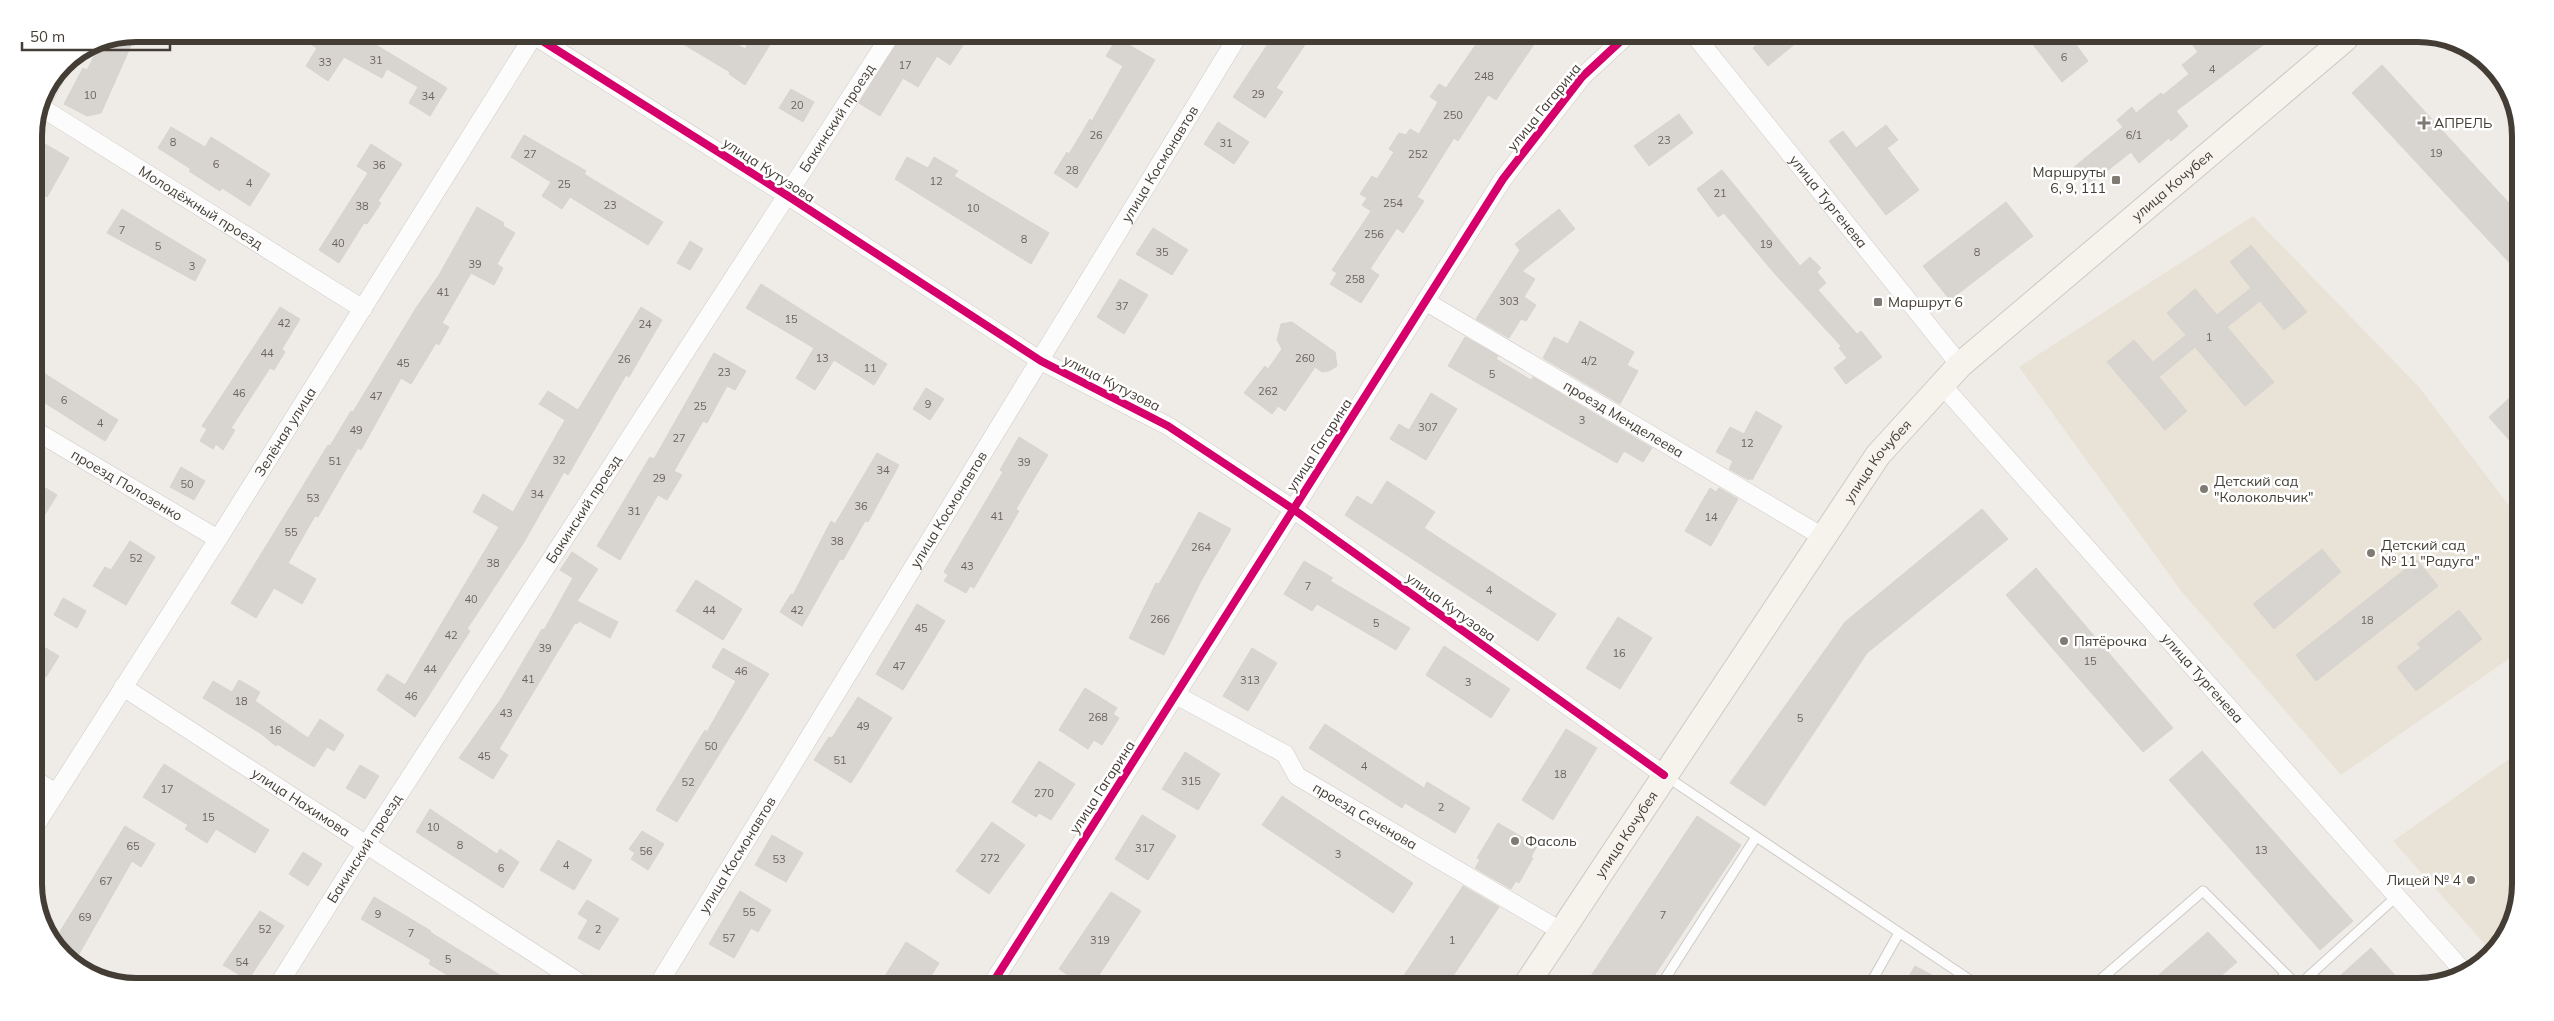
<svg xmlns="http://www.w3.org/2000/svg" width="2554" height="1021" font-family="Mulish,sans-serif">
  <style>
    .education { fill: #e9e3d7 }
    .building { fill: #d8d5d1; stroke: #d7d3ce }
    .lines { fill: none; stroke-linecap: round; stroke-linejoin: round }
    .lane-casing { stroke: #cdcac6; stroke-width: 11 }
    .street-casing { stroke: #cdcac6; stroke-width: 19 }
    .secondary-casing { stroke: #cec9bf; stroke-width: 27 }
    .lane { stroke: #fdfcfc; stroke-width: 9 }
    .street { stroke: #fdfcfc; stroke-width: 18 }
    .secondary { stroke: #f6f3ed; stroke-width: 25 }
    .cycleway-casing { stroke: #fff; stroke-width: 11 }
    .cycleway { stroke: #d6006c; stroke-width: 8 }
    .poi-dot { fill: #807a74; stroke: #fff; stroke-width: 2 }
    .labels { text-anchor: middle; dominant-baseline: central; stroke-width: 5; stroke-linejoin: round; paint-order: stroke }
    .number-label { font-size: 11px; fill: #6a645d }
    .street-label { font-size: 14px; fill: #443d35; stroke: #fff }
    .poi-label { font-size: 14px; fill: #443d35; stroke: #fff; text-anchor: start }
    .rim { fill: none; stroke: #443d35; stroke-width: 6 }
  </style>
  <rect width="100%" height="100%" fill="#efece8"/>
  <g class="education">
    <polygon points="2253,216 2419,387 2517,516 2516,654 2341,775 2181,591 2019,367"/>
    <polygon points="2516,754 2515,918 2490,950 2393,841"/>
  </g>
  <g class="building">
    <polygon points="294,34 358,34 447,88 430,116 409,103 418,87 387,69 382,78 344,57 328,81 306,66 317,48"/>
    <polygon points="668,35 721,35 745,49 753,35 776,35 745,85 729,74 730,72"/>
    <polygon points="123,36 133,41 101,113 87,116 64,104 83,68 87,70 102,41"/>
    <polygon points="901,36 969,36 950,65 937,56 918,87 903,78 880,116 859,103"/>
    <polygon points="1273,36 1310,37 1276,88 1283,92 1265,118 1233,97"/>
    <polygon points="1481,37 1539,37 1496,100 1488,95 1458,141 1454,138 1417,197 1424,201 1403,233 1397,228 1370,269 1379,275 1361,303 1330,284 1337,273 1332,270 1371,211 1362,205 1367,198 1360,194 1372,176 1377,179 1394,152 1389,149 1399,133 1406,135 1410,129 1419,134 1438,102 1430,97 1439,84 1446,88"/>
    <polygon points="1117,38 1155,60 1077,188 1054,173 1067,152 1069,154 1090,119 1092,121 1123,66 1106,56"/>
    <polygon points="1765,38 1802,38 1768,66 1753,48"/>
    <polygon points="2028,38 2071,38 2088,61 2062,82"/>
    <polygon points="2188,39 2271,39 2176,111 2188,126 2171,141 2169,138 2139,163 2131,152 2088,186 2073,168 2123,127 2117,120 2132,107 2136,113 2161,93 2163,95 2189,74 2182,65 2198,52"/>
    <polygon points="2382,65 2519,214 2519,273 2352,93"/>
    <polygon points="791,89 814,102 803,122 779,108"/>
    <polygon points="1679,114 1693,133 1649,166 1634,146"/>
    <polygon points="1218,122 1249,142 1234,164 1204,144"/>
    <polygon points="1886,125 1898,140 1887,148 1919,190 1886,215 1829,141 1843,131 1856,148"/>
    <polygon points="171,127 205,147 211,137 270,174 250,206 222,188 220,191 189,171 191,169 158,148"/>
    <polygon points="524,135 586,171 584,174 663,222 648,245 570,197 562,209 542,196 551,182 511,157"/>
    <polygon points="45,144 69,158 47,197 34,189 34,163"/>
    <polygon points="371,144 402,164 378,201 381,203 367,224 364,223 339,263 319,250 368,173 357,166"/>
    <polygon points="907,157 928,168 934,157 958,171 954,176 1049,233 1031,264 895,179"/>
    <polygon points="1722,170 1800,266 1810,257 1821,268 1817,272 1826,283 1818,290 1857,334 1861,331 1882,357 1846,384 1834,368 1847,358 1839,348 1841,346 1775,274 1724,213 1718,217 1697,189"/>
    <polygon points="2006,202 2033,236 1950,300 1923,266"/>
    <polygon points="477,207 504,223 503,226 515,233 497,264 503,268 494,285 471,273 442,323 449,327 439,345 436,343 411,384 401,378 361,450 358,448 318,517 315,516 288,563 316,579 302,604 274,588 256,618 231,603 328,445 330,446 351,411 353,412 416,308 439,275"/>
    <polygon points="122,209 206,260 195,281 107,233"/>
    <polygon points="1559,209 1575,229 1522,271 1535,279 1524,297 1536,305 1526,321 1521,319 1509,338 1476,319 1520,250 1515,244"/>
    <polygon points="1153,228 1188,250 1172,275 1136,254"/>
    <polygon points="690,241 703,249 690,270 677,263"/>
    <polygon points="2251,245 2307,312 2284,330 2260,301 2227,327 2274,382 2245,406 2195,347 2159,377 2187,411 2165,430 2107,362 2134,340 2153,362 2186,335 2167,313 2195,289 2217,315 2251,288 2230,262"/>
    <polygon points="1120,279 1148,295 1124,334 1097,317"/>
    <polygon points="761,284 887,364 874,385 834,360 815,390 796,378 814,348 746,308"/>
    <polygon points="280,307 300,319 282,349 285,352 274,370 270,368 231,428 235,430 223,450 216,444 213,449 200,441 207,429 202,426"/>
    <polygon points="641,307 662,320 629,377 626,375 568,475 564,472 524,542 467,629 470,631 456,653 415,717 377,690 387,674 405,685 499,527 473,512 483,494 513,512 565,420 539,404 548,391 578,410"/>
    <polygon points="1580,321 1634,352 1627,365 1638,371 1620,404 1543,358 1554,337 1568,344"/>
    <polygon points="1292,322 1335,352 1337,366 1329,371 1322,372 1315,367 1285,411 1278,406 1272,414 1244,393 1265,366 1268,369 1282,349 1277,340 1281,324"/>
    <polygon points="1465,337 1498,356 1496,359 1531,380 1533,377 1652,448 1643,462 1624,451 1617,463 1448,366"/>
    <polygon points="714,353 746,371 735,390 727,386 707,423 703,421 674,471 682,475 667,500 658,495 620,560 597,546 650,457 654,459"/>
    <polygon points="34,367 118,420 105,441 34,396"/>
    <polygon points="926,388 944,399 930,420 913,409"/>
    <polygon points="2518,390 2518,450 2489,417"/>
    <polygon points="1431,393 1457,409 1426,460 1390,439 1399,424 1409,430"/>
    <polygon points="1756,411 1782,426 1752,480 1750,478 1749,480 1729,469 1733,461 1716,452 1730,427 1744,434"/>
    <polygon points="1019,437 1048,455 1016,509 1019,511 974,588 970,586 966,593 944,581 948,575 944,572 1003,472 1000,470"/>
    <polygon points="877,453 899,465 868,522 865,521 843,560 840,559 802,626 780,612 791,594 793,595 831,521 835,524"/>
    <polygon points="181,467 205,481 194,500 170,487"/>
    <polygon points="34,481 57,495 34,532"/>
    <polygon points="1387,481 1435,512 1424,528 1556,614 1538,641 1345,515 1357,496 1372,505"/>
    <polygon points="1710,488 1716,492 1719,488 1738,499 1711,546 1685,531"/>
    <polygon points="1982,509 2008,539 1867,653 1765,806 1730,783 1845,622"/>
    <polygon points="1199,512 1231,529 1201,581 1164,655 1129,638 1156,583 1159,584"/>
    <polygon points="130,541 155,557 126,605 93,586 105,567 111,570"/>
    <polygon points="2322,549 2341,572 2274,629 2253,604"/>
    <polygon points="572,552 598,569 577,601 618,622 610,638 579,621 577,624 575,623 499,749 508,755 493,779 459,758 501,699 542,629 544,630 573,578 560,570"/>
    <polygon points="2417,560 2438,586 2316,681 2296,655"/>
    <polygon points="1304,561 1333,578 1330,581 1410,628 1396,650 1317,604 1312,611 1284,594"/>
    <polygon points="2036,568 2173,728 2143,752 2006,595"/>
    <polygon points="696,580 742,609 723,640 676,611"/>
    <polygon points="63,598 86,611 77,628 54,615"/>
    <polygon points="917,604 945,621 903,690 876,674"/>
    <polygon points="2459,610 2482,639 2416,691 2397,667 2421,648 2417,644"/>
    <polygon points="1618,617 1652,638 1620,689 1586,668"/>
    <polygon points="34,641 59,656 46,677 34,670"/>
    <polygon points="1444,646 1510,689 1491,718 1426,675"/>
    <polygon points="723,648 769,674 677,822 656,810 705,730 707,732 736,681 712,667"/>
    <polygon points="1252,648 1277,663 1248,711 1223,696"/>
    <polygon points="239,680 260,692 255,701 308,738 320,719 344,735 334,751 327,747 314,767 277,744 276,746 260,733 203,698 213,681 232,692"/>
    <polygon points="1085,688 1117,708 1113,714 1119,718 1102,745 1094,740 1088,749 1059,730"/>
    <polygon points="858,697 892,718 851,783 814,760 829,737 832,738"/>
    <polygon points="1325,724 1424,788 1427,782 1470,808 1455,833 1405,803 1402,808 1309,748"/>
    <polygon points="1566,729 1597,748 1553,820 1522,800"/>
    <polygon points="2202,751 2353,921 2320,950 2169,780"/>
    <polygon points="1185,752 1220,774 1198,810 1162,789"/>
    <polygon points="1039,761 1075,784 1051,820 1039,813 1036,817 1012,802"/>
    <polygon points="164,764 269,830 255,853 216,829 207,843 185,829 188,825 143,797"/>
    <polygon points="360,765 379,776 365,799 346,788"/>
    <polygon points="1282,796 1413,883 1393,913 1262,825"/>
    <polygon points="430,809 497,854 500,849 519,862 503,888 416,832"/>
    <polygon points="1142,815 1176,836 1148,880 1115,859"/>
    <polygon points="1697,816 1741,845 1648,985 1585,985"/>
    <polygon points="992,822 1025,845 989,894 956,871"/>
    <polygon points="1498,823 1537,846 1531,857 1533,858 1519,883 1516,881 1511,889 1475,868 1480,860 1477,858"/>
    <polygon points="125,826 155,844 141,867 132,861 75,961 55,947 53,943"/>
    <polygon points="642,831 664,844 648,870 631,859 635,853 629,849"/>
    <polygon points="772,835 803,853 786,882 755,865"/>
    <polygon points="558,840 592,860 574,890 540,870"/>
    <polygon points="303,852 322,864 308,886 289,874"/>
    <polygon points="1463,886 1499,907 1447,985 1415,985 1403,977"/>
    <polygon points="740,891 771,910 758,932 751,928 734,958 709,944"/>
    <polygon points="1111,892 1141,911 1093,984 1081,984 1059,969"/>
    <polygon points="374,897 431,931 430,932 513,983 461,983 429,964 431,960 361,919"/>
    <polygon points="587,900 619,919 599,950 578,938 588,920 578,914"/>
    <polygon points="260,911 284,926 248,980 223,965"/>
    <polygon points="2208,932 2237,962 2208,987 2145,987"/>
    <polygon points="906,942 939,963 926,984 880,984"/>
    <polygon points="2371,948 2405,987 2352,987 2341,975"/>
    <polygon points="1915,966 1952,986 1903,986"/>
  </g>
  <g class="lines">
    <defs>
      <g id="lane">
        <polyline points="1667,777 1979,986"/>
        <polyline points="2311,974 2323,987"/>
        <polyline points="1661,985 1756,837"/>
        <polyline points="1869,986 1899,933"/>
        <polyline points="2093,986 2203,891 2298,986 2397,896"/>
        <polyline points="2272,987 2286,974"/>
      </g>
      <g id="street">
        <polyline points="533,35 788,196 1041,361 1168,426 1293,509 1664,775"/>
        <path id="s1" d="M1696,37L1960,365"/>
        <polyline points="40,105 54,79"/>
        <path id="s2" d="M39,106L363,309"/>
        <path id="s3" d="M1425,301L1823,537"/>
        <path id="s4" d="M1942,385L2465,973"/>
        <path id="s5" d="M34,430L218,539"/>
        <path id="s6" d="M123,687L580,983"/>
        <path id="s7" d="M1176,695L1285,754L1297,776L1561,931"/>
        <polyline points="34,779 56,793"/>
        <path id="s8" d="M34,828L218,539L534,35"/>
        <path id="s9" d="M280,982L366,845L890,36"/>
        <path id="s10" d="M659,983L1238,36"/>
        <polyline points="992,984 1503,179 1582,77 1625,37"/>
      </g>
      <g id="secondary">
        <path id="s11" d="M1526,985L1878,455L1960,365L2345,39"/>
      </g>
    </defs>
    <use href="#lane" class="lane-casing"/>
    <use href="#street" class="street-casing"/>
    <use href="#secondary" class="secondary-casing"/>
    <use href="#lane" class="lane"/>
    <use href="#street" class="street"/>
    <use href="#secondary" class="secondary"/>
    <defs>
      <g id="cycleway">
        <polyline points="533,35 788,196 1041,361 1168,426 1293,509 1664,775"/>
        <polyline points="992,984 1503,179 1582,77 1625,37"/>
      </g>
    </defs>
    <use href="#cycleway" class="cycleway-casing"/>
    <use href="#cycleway" class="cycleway"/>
  </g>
  <g class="poi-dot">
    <path d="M2421.5 115.5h5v5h5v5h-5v5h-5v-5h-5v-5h5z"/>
    <rect x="2111" y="175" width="10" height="10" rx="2.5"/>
    <rect x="1873" y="297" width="10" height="10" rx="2.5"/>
    <circle cx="2204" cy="489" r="5"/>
    <circle cx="2371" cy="553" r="5"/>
    <circle cx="2064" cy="641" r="5"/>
    <circle cx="1515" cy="841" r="5"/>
    <circle cx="2471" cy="880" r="5"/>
  </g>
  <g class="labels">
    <g class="number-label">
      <text x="2064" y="57">6</text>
      <text x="376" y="60">31</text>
      <text x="325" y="62">33</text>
      <text x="905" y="65">17</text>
      <text x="2212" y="69">4</text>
      <text x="1484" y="76">248</text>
      <text x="1258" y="94">29</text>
      <text x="90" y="95">10</text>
      <text x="428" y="96">34</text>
      <text x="797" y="105">20</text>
      <text x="1453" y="115">250</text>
      <text x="1096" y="135">26</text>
      <text x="2134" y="135">6/1</text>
      <text x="1664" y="140">23</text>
      <text x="173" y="142">8</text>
      <text x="1226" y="143">31</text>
      <text x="2436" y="153">19</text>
      <text x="530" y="154">27</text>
      <text x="1418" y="154">252</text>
      <text x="216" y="164">6</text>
      <text x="379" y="165">36</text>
      <text x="1072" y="170">28</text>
      <text x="936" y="181">12</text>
      <text x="249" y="183">4</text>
      <text x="564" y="184">25</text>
      <text x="1720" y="193">21</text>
      <text x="1393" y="203">254</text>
      <text x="610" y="205">23</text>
      <text x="362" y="206">38</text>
      <text x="973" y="208">10</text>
      <text x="122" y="230">7</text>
      <text x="1374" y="234">256</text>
      <text x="1024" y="239">8</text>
      <text x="338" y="243">40</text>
      <text x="1766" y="244">19</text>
      <text x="158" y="246">5</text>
      <text x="1162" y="252">35</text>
      <text x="1977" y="252">8</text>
      <text x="475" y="264">39</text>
      <text x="192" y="266">3</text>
      <text x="1355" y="279">258</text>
      <text x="443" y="292">41</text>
      <text x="1509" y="301">303</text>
      <text x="1122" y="306">37</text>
      <text x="791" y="319">15</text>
      <text x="284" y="323">42</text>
      <text x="645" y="324">24</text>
      <text x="2209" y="337">1</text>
      <text x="267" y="353">44</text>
      <text x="822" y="358">13</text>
      <text x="1305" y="358">260</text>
      <text x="624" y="359">26</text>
      <text x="1589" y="361">4/2</text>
      <text x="403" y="363">45</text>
      <text x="870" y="368">11</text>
      <text x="724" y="372">23</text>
      <text x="1492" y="374">5</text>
      <text x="1268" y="391">262</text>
      <text x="239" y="393">46</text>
      <text x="376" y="396">47</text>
      <text x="64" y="400">6</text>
      <text x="928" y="404">9</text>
      <text x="700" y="406">25</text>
      <text x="1582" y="420">3</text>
      <text x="100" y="423">4</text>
      <text x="1428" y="427">307</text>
      <text x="356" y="430">49</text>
      <text x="679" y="438">27</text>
      <text x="1747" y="443">12</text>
      <text x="559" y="460">32</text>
      <text x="335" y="461">51</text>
      <text x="1024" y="462">39</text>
      <text x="883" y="470">34</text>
      <text x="659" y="478">29</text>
      <text x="187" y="484">50</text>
      <text x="537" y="494">34</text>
      <text x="313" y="498">53</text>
      <text x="861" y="506">36</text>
      <text x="634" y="511">31</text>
      <text x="997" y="516">41</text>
      <text x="1711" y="517">14</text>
      <text x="291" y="532">55</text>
      <text x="837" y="541">38</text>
      <text x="1201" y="547">264</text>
      <text x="136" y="558">52</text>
      <text x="493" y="563">38</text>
      <text x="967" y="566">43</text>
      <text x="1308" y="586">7</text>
      <text x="1489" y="590">4</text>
      <text x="471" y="599">40</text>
      <text x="709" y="610">44</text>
      <text x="797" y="610">42</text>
      <text x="1160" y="619">266</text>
      <text x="2367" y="620">18</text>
      <text x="1376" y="623">5</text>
      <text x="921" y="628">45</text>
      <text x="451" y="635">42</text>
      <text x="545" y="648">39</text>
      <text x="1619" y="653">16</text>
      <text x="2090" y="661">15</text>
      <text x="899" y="666">47</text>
      <text x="430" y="669">44</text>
      <text x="741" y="671">46</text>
      <text x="528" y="679">41</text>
      <text x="1250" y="680">313</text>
      <text x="1468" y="682">3</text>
      <text x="411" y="696">46</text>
      <text x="241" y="701">18</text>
      <text x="506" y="713">43</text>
      <text x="1098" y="717">268</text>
      <text x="1800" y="718">5</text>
      <text x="863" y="726">49</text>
      <text x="275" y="730">16</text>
      <text x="711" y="746">50</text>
      <text x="484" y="756">45</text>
      <text x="840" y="760">51</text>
      <text x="1364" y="766">4</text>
      <text x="1560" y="774">18</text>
      <text x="1191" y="781">315</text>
      <text x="688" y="782">52</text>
      <text x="167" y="789">17</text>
      <text x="1044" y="793">270</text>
      <text x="1441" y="807">2</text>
      <text x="208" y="817">15</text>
      <text x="433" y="827">10</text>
      <text x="460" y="845">8</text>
      <text x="133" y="846">65</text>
      <text x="1145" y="848">317</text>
      <text x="2261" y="850">13</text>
      <text x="646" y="851">56</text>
      <text x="1338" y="854">3</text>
      <text x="990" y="858">272</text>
      <text x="779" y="859">53</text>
      <text x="566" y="865">4</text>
      <text x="501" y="868">6</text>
      <text x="106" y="881">67</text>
      <text x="749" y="912">55</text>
      <text x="378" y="914">9</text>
      <text x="1663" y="915">7</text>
      <text x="85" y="917">69</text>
      <text x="265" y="929">52</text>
      <text x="598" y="929">2</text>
      <text x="411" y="933">7</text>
      <text x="729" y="938">57</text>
      <text x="1100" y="940">319</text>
      <text x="1452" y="940">1</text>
      <text x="448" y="959">5</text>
      <text x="242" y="962">54</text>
    </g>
    <g class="street-label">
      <text transform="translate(1544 107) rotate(-51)">улица Гагарина</text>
      <text stroke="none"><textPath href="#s9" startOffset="1028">Бакинский проезд</textPath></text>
      <text stroke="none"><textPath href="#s10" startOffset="960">улица Космонавтов</textPath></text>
      <text transform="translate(769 170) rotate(33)">улица Кутузова</text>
      <text stroke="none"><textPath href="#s11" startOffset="1036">улица Кочубея</textPath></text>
      <text stroke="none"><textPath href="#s1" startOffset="211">улица Тургенева</textPath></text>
      <text stroke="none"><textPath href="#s2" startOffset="191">Молодёжный проезд</textPath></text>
      <text transform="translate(1112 383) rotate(27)">улица Кутузова</text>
      <text stroke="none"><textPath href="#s3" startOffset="231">проезд Менделеева</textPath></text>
      <text stroke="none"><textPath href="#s8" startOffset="469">Зелёная улица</textPath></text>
      <text transform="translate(1319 445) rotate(-57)">улица Гагарина</text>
      <text stroke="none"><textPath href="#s11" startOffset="631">улица Кочубея</textPath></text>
      <text stroke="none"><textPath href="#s5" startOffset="108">проезд Полозенко</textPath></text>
      <text stroke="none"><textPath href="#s9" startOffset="562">Бакинский проезд</textPath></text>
      <text stroke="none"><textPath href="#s10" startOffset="555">улица Космонавтов</textPath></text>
      <text transform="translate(1451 607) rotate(36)">улица Кутузова</text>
      <text stroke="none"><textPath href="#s4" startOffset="392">улица Тургенева</textPath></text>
      <text transform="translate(1102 787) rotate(-57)">улица Гагарина</text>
      <text stroke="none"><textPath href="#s6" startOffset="212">улица Нахимова</textPath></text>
      <text stroke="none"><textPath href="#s7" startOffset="228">проезд Сеченова</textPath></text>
      <text stroke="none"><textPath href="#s11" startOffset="181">улица Кочубея</textPath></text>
      <text stroke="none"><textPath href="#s9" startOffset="158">Бакинский проезд</textPath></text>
      <text stroke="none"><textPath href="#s10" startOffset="150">улица Космонавтов</textPath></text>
    </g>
    <g class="poi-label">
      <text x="2434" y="123">АПРЕЛЬ</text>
      <text x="2106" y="172" text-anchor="end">Маршруты<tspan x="2106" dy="16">6, 9, 111</tspan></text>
      <text x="1888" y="302">Маршрут 6</text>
      <text x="2214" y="481">Детский сад<tspan x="2214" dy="16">"Колокольчик"</tspan></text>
      <text x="2381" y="545">Детский сад<tspan x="2381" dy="16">№ 11 "Радуга"</tspan></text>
      <text x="2074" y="641">Пятёрочка</text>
      <text x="1525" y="841">Фасоль</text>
      <text x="2461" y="880" text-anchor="end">Лицей № 4</text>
    </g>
  </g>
  <path d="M0 0H2554V1021H0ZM136 42H2418A94 94 0 0 1 2512 136V884A94 94 0 0 1 2418 978H136A94 94 0 0 1 42 884V136A94 94 0 0 1 136 42Z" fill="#fff" fill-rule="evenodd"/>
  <path class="rim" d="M136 42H2418A94 94 0 0 1 2512 136V884A94 94 0 0 1 2418 978H136A94 94 0 0 1 42 884V136A94 94 0 0 1 136 42Z"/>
  <path d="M22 42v8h148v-8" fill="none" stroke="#443d35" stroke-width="2.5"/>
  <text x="30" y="42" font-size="15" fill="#443d35" stroke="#ffffff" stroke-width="4" paint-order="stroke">50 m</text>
</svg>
